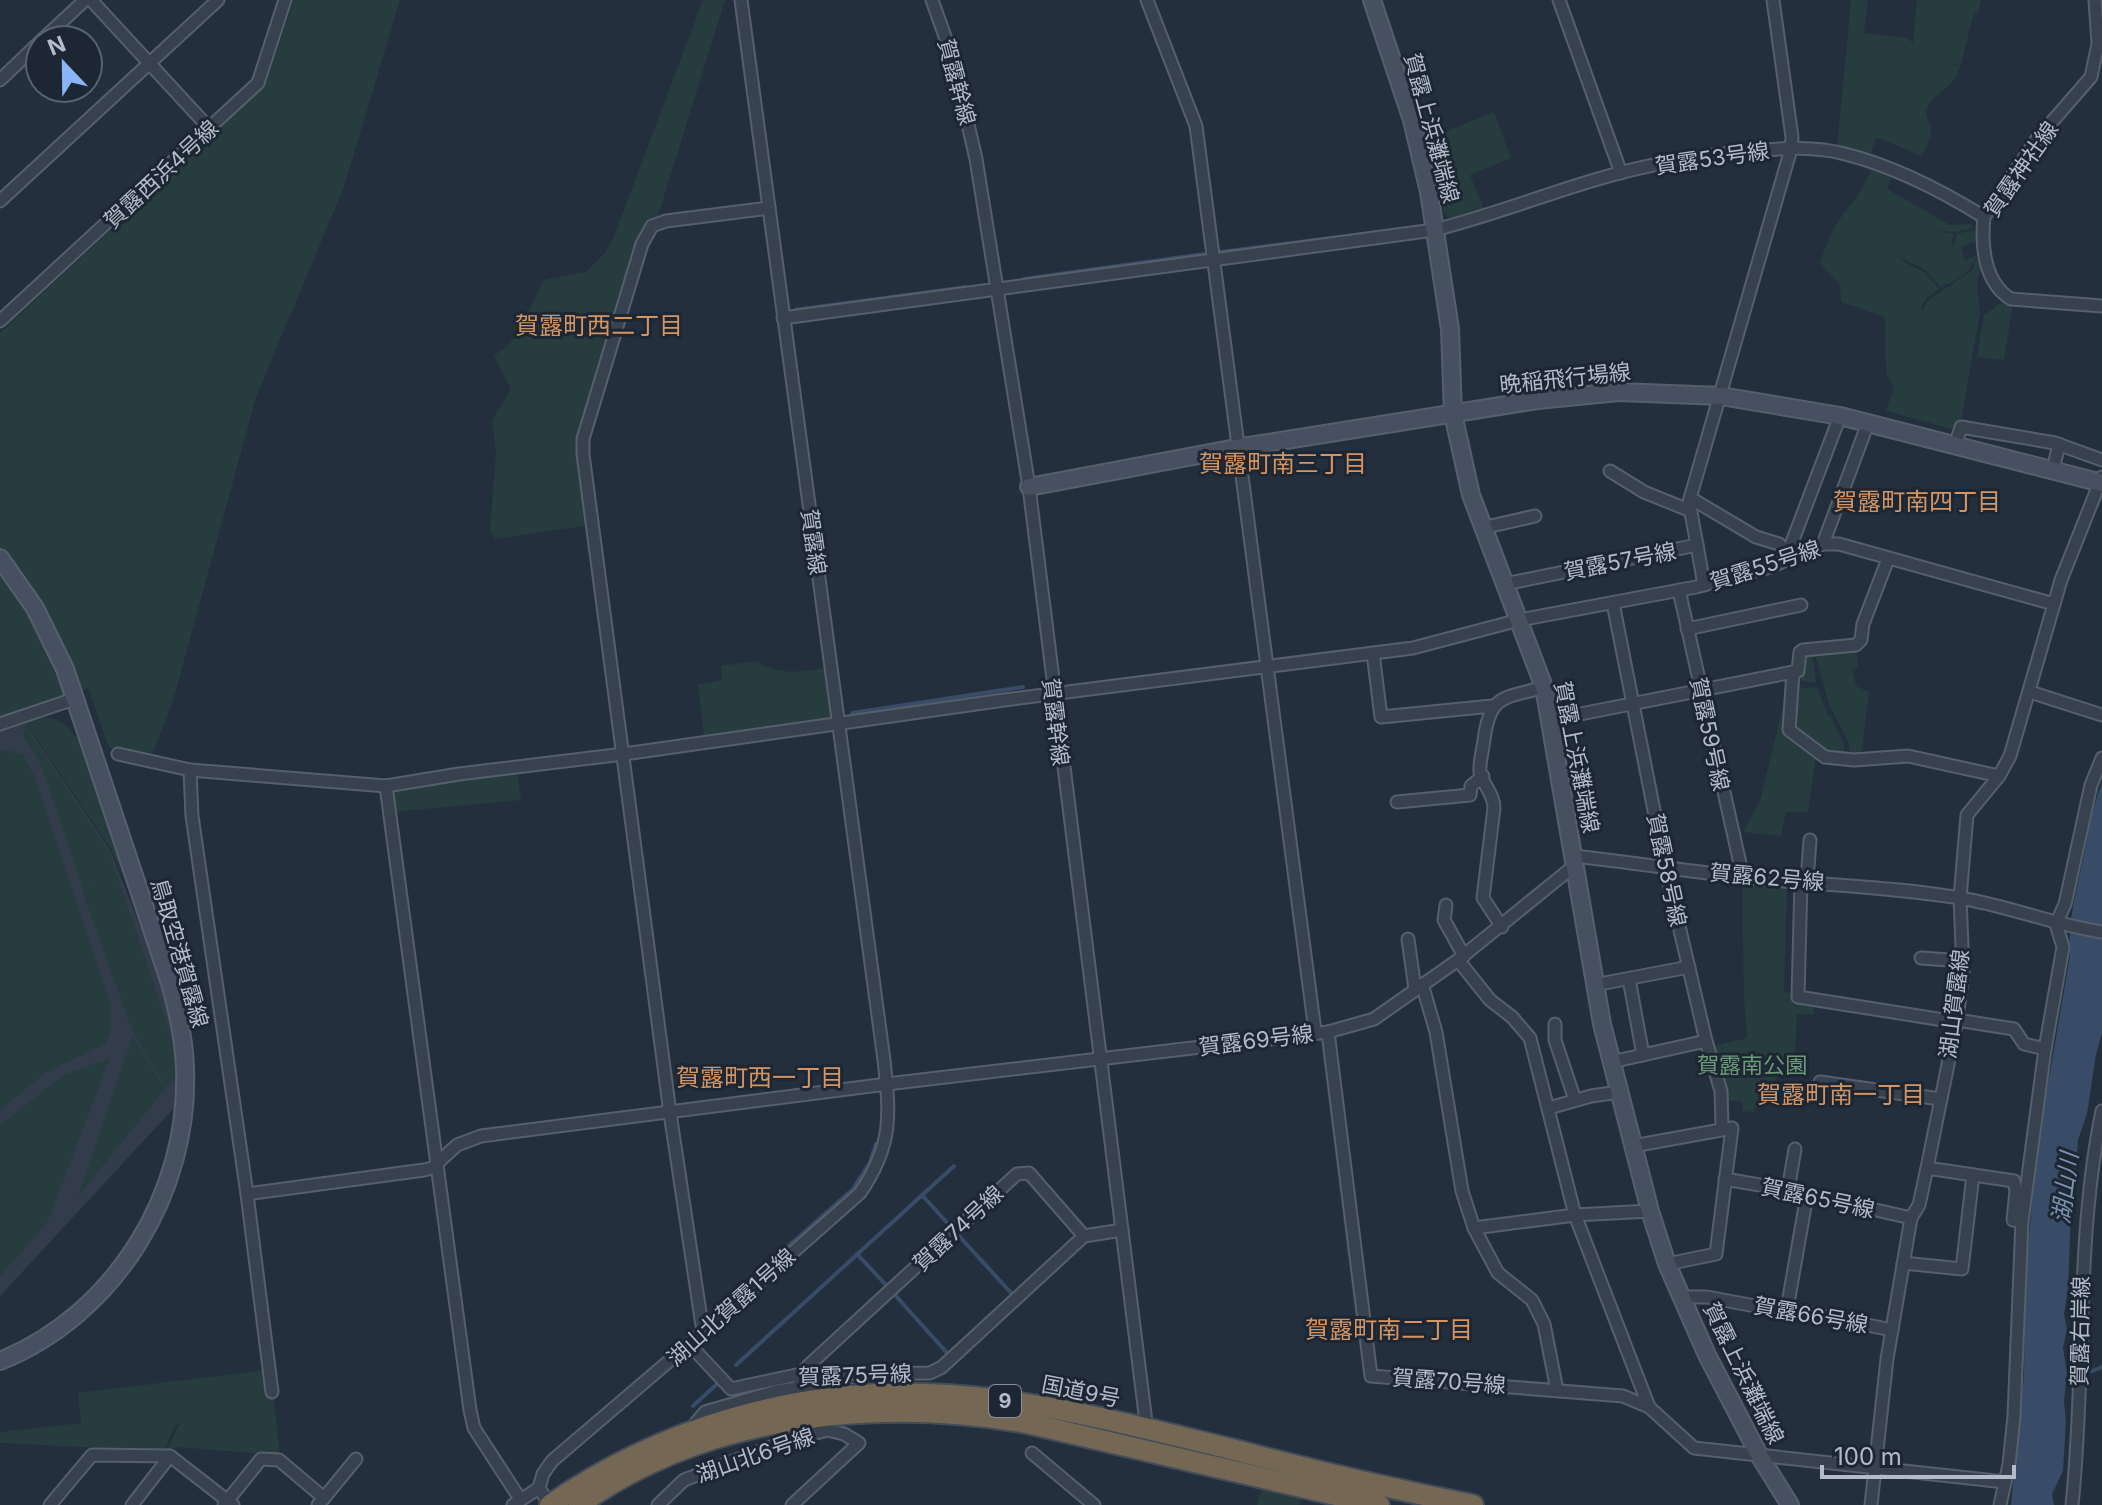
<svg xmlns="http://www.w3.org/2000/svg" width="2102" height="1505" font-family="Inter,'Noto Sans JP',sans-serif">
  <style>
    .airport { fill: #323c4b }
    .green { fill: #263c3f }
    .water { fill: #394c67 }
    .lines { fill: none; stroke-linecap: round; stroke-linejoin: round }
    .stream { stroke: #394c67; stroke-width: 4 }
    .street-casing { stroke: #565f6c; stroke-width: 15 }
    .secondary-casing { stroke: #565f6c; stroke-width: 20 }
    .highway-casing { stroke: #434c59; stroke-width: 24 }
    .street { stroke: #38414e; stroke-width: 11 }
    .secondary { stroke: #465061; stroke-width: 16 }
    .highway { stroke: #746855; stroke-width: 20 }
    .labels { text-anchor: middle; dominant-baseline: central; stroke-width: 6; stroke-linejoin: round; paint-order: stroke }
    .shield { fill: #1d2633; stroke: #878f9c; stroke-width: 2 }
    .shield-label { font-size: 20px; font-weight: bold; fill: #b4bcc9 }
    .street-label { font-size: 22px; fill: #b4bcc9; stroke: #1d2633 }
    .park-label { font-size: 22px; fill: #6b9a76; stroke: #1d2633 }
    .neighbourhood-label { font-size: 24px; fill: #d59563; stroke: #1d2633 }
    .water-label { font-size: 24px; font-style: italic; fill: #7c92b1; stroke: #1d2633 }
  </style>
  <rect width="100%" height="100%" fill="#242f3e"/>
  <polygon class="airport" points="24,721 110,850 160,976 173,1028 177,1082 174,1108 0,1296 0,726"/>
  <g class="green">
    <polygon points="294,0 400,0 344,187 256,397 173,701 151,757 109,748 88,688 0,720 0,333 261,90 270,71"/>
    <path d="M703,0H725L656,222L652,224L583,431L591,525L495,539L490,530L496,454L492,420L511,389L494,355C530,334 525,310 544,280L586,272L605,253L613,239Z"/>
    <path d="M1851,0H1868L1864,33L1907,38L1913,43L1917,0H1981L1978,13L1974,12L1961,65L1948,64L1960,66C1952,92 1937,90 1928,106C1923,116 1931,122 1931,131C1931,139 1925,149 1922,156L1876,137L1870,158L1837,148Z"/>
    <polygon points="1494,112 1511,158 1470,175 1485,211 1454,219 1444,214 1428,139"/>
    <path d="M1872,167L1893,175L1887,189L1950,225L1971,224L1973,228L1956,232L1937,231L1954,234L1951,244L1953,246L1957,234L1974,230L1977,240L1961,247L1965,260L1980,254C1972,259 1973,264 1969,270C1962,278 1949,284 1940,287L1927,271L1899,256L1906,263L1926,273L1939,289L1926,299L1921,308L1923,312L1927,301L1973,270L1974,262L1980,257L1982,266L1977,283L1980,313L1960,426H1954L1952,429L1886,411L1894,387L1886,375L1885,317L1841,302L1840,285L1820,263C1825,247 1832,230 1842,216C1855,198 1864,190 1872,167Z"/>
    <polygon points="2004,301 2013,303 2004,360 1977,357 1984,315"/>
    <polygon points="1857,648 1858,667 1852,670 1856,686 1869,692 1861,757 1851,758 1848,741 1829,705 1816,657 1813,658 1816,683 1801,681 1802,656"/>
    <path d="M756,661C781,676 797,672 825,668L830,718L708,738L704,736L698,685L722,680L721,666Z"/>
    <path d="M1798,683L1801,688L1817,687L1828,716H1831C1839,735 1843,735 1846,758L1822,750L1802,731L1793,728L1795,686Z"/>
    <polygon points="1782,711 1816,756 1808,812 1786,812 1781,836 1743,832 1760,801"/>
    <polygon points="44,717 56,719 64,724 84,745 124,871 121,872 111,849 25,721"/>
    <polygon points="23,722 109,851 174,1045 176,1076 166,1088 133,1032 82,891 95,885 83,889 41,765 24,738"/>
    <polygon points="8,750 24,756 34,775 111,1006 111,1031 105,1044 46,1072 0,1110 0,751"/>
    <polygon points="517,769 521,800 392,812 391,798 398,789"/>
    <polygon points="1742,881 1787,885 1784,992 1794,993 1814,1003 1814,1014 1797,1014 1795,1051 1753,1112 1742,1111 1742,1102 1727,1100 1722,1076 1726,1075 1725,1068 1720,1067 1712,1046 1747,1038 1744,998"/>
    <polygon points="132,1035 165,1089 78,1196 129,1048"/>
    <polygon points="1320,1036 1322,1036 1363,1381 1323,1059"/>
    <polygon points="110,1058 47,1223 0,1276 0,1125 64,1075"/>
    <polygon points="266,1370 273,1392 280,1455 177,1447 166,1451 181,1421 174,1428 164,1451 0,1443 0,1432 81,1423 78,1393"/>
    <polygon points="1262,1488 1303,1498 1299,1505 1257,1505"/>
  </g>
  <g class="water">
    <polygon points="1411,226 1411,228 1220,252 1220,250"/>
    <polygon points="1204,252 1205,254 1023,280 1023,277"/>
    <polygon points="967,285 967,288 794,310 794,308"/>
    <path d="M2102,783V1033L2096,1054L2087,1114L2078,1140L2075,1180L2072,1186L2068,1289L2064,1314L2067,1330L2063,1348L2067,1373L2064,1401L2066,1421L2063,1471L2052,1494L2054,1505H2011L2024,1375L2025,1285L2036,1154L2070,956C2067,920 2078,885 2085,850C2089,825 2093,807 2102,783Z"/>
  </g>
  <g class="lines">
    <g class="stream">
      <polyline points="852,713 1023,687"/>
      <polyline points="922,1195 951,1227"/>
      <polyline points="959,1236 1013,1295"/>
      <polyline points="857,1254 887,1286"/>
      <polyline points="895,1295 948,1354"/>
      <polyline points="708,1317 853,1189 870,1162 876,1144"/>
      <polyline points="736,1365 954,1166"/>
      <polyline points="2092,1371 2102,1367"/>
      <polyline points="693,1406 717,1384"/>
    </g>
    <defs>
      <g id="street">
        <polyline points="91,0 210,129"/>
        <polyline points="932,0 953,59 976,159 1029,487 1147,1430"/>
        <polyline points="1147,0 1196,126 1315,1031"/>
        <polyline points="1559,0 1621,173"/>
        <path d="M2095,0L2098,44L2091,77L2037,139L1984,217C1981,245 1984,283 2011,299L2102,306"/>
        <polyline points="42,40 85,0"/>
        <polyline points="0,80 40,42"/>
        <polyline points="0,201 218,0"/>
        <path d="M783,318L1434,230C1490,216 1543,195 1598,179C1648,164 1702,155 1754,151C1784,148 1815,146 1845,154C1893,166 1942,191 1984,217"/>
        <polyline points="0,321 258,83 285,0"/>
        <polyline points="1955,446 1961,427 2055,443 2102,460"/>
        <polyline points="2053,470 2059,444"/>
        <polyline points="1610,471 1644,492 1691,511"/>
        <polyline points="1692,499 1756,537 1779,544 1791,557"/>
        <polyline points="1482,528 1535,516"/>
        <polyline points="1823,544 1868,423"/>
        <polyline points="1697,545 1689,502 1791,149 1792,137 1773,0"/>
        <polyline points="1791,557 1791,545 1840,416"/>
        <polyline points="1888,559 1863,624 1861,640 1856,645 1803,650 1800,652 1798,671 1793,672 1789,730 1825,757 1854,760 1908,756 1999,776"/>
        <polyline points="1505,584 1697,545 1704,585"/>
        <polyline points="1679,590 1743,877"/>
        <polyline points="1687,629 1801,605"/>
        <polyline points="1373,653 1381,717 1492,706"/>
        <polyline points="2030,692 2102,715"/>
        <polyline points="1550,720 1793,672"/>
        <polyline points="0,724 77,698"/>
        <polyline points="118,754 190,770 386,786 459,774 624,754 1004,700 1413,648 1519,620 1696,587 1770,567 1823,544 1839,544 2054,604"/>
        <polyline points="190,770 192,816 247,1194 272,1392"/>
        <polyline points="386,786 470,1410 474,1428 520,1499"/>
        <polyline points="1397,802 1470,795 1471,786 1483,776"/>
        <path d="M1573,856C1630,862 1686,871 1742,877C1815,885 1888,886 1960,898C2009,906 2054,925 2102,932"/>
        <polyline points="1801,881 1798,997 1956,1022"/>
        <polyline points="1807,881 1810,840"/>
        <polyline points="1446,905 1444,920 1464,956"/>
        <path d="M1502,927L1483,898L1494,808C1494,794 1483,785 1480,772C1479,763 1483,749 1484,740C1490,693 1504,699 1544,687"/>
        <polyline points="1408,939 1415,989"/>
        <polyline points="1921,958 1963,961"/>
        <polyline points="1458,960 1490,1000 1512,1017 1530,1038 1575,1215 1649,1407"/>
        <polyline points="1629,979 1643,1055"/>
        <polyline points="1422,984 1436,1032 1462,1191 1474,1228 1575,1215 1650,1211"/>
        <polyline points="1594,985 1689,967"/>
        <polyline points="1957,1020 2014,1029 2024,1044 2045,1049"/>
        <polyline points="1555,1024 1555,1040 1575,1100"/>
        <polyline points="1328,1032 1371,1376 1623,1396 1649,1407 1694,1448 2005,1482"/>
        <polyline points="1706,1041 1721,1091 1722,1128"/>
        <polyline points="1611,1062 1706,1041 1665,866 1613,603"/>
        <polyline points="1820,1082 1940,1099"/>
        <polyline points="1549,1108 1591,1096 1619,1092"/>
        <polyline points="1633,1146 1732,1128 1716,1254 1667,1264"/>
        <polyline points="1927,1168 2014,1181 2016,1191 2013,1220 2022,1221"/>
        <polyline points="1725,1179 1788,1190 1911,1218"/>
        <polyline points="1788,1190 1795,1149"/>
        <polyline points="247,1194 424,1170 432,1168 457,1145 481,1136 887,1084 1328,1032 1374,1019 1458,960 1574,866"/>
        <polyline points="1474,1228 1498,1273 1532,1300 1544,1324 1557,1390"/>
        <polyline points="1903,1263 1962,1269 1973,1175"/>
        <polyline points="1682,1297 1707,1297 1755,1306 1762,1304 1892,1330"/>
        <polyline points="1787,1309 1807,1195"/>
        <polyline points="703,1332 670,1113 583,454 583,439 642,244 652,226 666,221 769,208"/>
        <polyline points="689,1344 731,1389 801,1374 930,1373 942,1367 1084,1236"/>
        <polyline points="799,1387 801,1374 809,1365 1017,1174 1029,1173 1084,1236 1122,1230"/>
        <polyline points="691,1429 705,1412 777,1391 824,1384 858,1391"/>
        <polyline points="1032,1453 1094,1505"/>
        <polyline points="324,1498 356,1459"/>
        <polyline points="50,1505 92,1455 170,1456 233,1505"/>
        <polyline points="132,1505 170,1456"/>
        <polyline points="224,1505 261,1459 279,1460 324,1498 318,1505"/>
        <polyline points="513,1505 539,1488"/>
        <path d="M550,1505L539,1488L543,1474L552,1461L689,1344L860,1193C893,1145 890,1115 884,1060L741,0"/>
        <polyline points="658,1505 684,1480 781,1443 827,1430 844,1434 859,1443 792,1505"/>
        <polyline points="1871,1505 1887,1359 1911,1218 1919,1205 1927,1168 1957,1020 1963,971 1960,898 1967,815 1999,776 2010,756 2061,580 2102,477"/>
        <polyline points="2000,1505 2009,1464 2014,1416 2022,1221 2045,1049 2063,947 2056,924 2065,904 2091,785 2102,758"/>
        <path d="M2072,1505C2086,1373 2075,1242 2102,1111"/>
      </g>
      <g id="secondary">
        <polyline points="1372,0 1412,120 1429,192 1450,329 1453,414 1471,495 1544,687 1602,1024 1650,1211 1667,1264 1707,1355 1759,1455 1790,1505"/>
        <polyline points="1029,487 1236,448 1537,400 1619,392 1721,396 1840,416 2102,483"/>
        <path d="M0,558L35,608L65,669L170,983C178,1011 184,1039 185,1068C190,1192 116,1314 0,1361"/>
      </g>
      <g id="highway">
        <path d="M550,1505C660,1429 793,1389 927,1394C1029,1397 1132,1425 1231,1449C1311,1470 1392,1489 1473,1505"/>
        <path d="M579,1505C705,1414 878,1397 1027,1423L1379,1505"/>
      </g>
    </defs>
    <use href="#street" class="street-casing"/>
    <use href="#secondary" class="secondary-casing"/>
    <use href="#highway" class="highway-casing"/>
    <use href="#street" class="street"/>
    <use href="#secondary" class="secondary"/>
    <use href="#highway" class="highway"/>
  </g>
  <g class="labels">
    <rect class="shield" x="989" y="1385" width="32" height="32" rx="6"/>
    <g class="shield-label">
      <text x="1005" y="1401">9</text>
    </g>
    <g class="street-label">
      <text transform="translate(957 82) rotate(75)">賀露幹線</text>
      <text transform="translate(1432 128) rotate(75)">賀露上浜灘端線</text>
      <text transform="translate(1712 158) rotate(-8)">賀露53号線</text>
      <text transform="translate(2021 169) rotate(-55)">賀露神社線</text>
      <text transform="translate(161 174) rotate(-43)">賀露西浜4号線</text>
      <text transform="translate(1565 378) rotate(-6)">晩稲飛行場線</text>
      <text transform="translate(814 542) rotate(82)">賀露線</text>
      <text transform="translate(1620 561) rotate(-11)">賀露57号線</text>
      <text transform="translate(1765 565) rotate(-18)">賀露55号線</text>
      <text transform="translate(1056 722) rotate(83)">賀露幹線</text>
      <text transform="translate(1710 734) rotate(78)">賀露59号線</text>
      <text transform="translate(1577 757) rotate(79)">賀露上浜灘端線</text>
      <text transform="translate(1667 870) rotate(78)">賀露58号線</text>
      <text transform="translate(1767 877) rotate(5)">賀露62号線</text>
      <text transform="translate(180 953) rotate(74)">鳥取空港賀露線</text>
      <text transform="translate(1954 1004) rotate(-83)">湖山賀露線</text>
      <text transform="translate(1256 1040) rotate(-7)">賀露69号線</text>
      <text transform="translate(1818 1198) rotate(12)">賀露65号線</text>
      <text transform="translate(958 1228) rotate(-43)">賀露74号線</text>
      <text transform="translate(731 1307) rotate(-42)">湖山北賀露1号線</text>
      <text transform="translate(1811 1315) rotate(10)">賀露66号線</text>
      <text transform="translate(2080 1331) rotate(-89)">賀露右岸線</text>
      <text transform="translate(1744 1373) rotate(64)">賀露上浜灘端線</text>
      <text transform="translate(855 1375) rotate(-2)">賀露75号線</text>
      <text transform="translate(1449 1381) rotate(4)">賀露70号線</text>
      <text transform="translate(1081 1391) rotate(11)">国道9号</text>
      <text transform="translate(755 1455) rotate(-19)">湖山北6号線</text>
    </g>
    <g class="park-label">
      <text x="1752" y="1065">賀露南公園</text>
    </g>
    <g class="neighbourhood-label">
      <text x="599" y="325">賀露町西二丁目</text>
      <text x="1283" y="463">賀露町南三丁目</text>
      <text x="1917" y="501">賀露町南四丁目</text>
      <text x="760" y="1077">賀露町西一丁目</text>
      <text x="1841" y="1094">賀露町南一丁目</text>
      <text x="1389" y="1329">賀露町南二丁目</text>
    </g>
    <g class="water-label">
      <text transform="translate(2065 1188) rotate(-83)">湖山川</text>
    </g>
  </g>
  <g transform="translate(64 64) rotate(338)"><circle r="38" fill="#1d2633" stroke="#59626f" stroke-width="2"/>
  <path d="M0-6L14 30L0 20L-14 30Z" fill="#8ab4f8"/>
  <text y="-12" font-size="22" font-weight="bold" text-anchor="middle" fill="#b4bcc9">N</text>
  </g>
  <path d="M1822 1465v12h192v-12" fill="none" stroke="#b4bcc9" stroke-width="4"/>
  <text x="1834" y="1465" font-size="24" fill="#b4bcc9" stroke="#1d2633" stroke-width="6" paint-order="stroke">100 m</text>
</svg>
